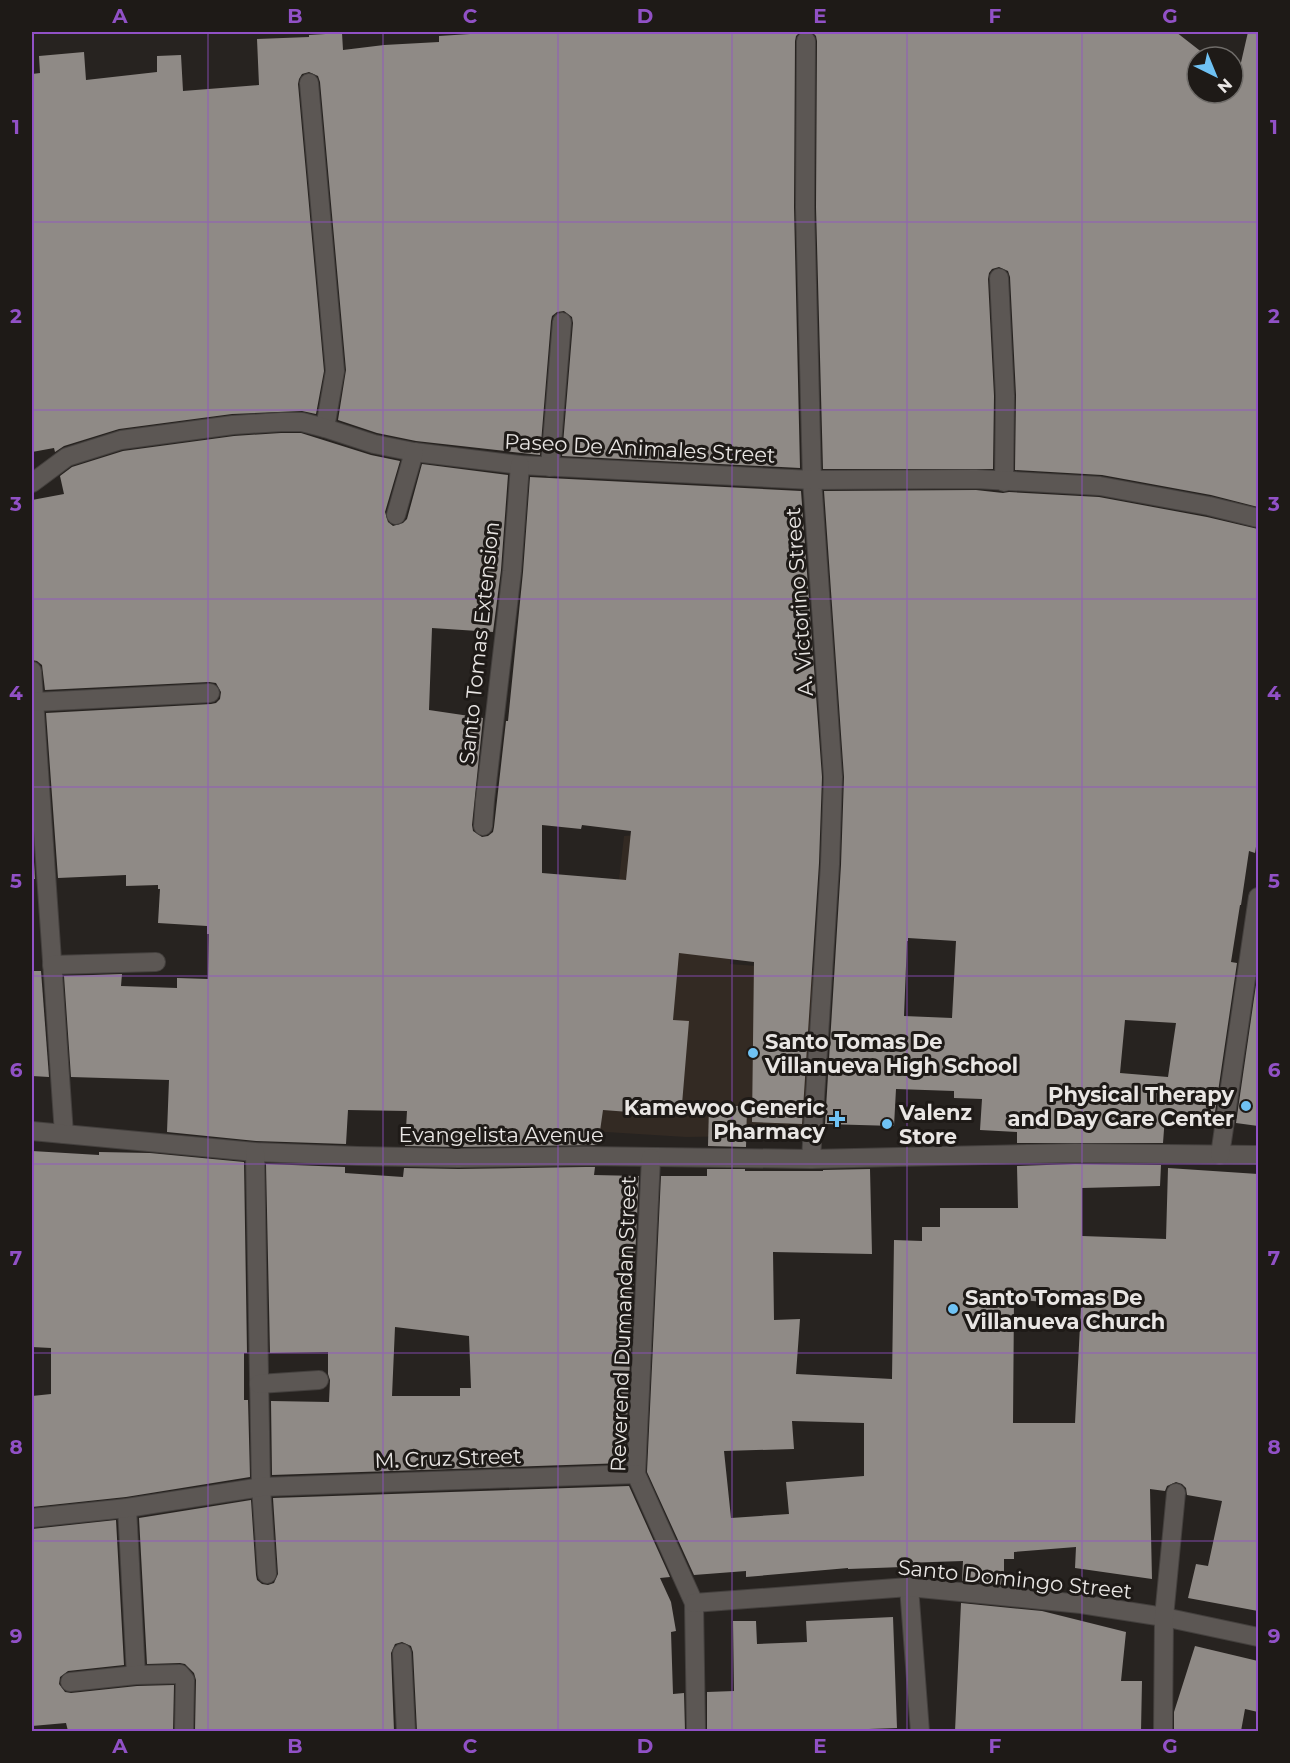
<svg xmlns="http://www.w3.org/2000/svg" width="1290" height="1763" font-family="Montserrat,sans-serif">
  <style>
    .built { fill: #332a23 }
    .building { fill: #8f8a86; fill-rule: evenodd }
    .lines { fill: none; stroke-linecap: round; stroke-linejoin: round }
    .minor-casing { stroke: #44403e; stroke-width: 20 }
    .minor { stroke: #5c5754; stroke-width: 18 }
    .grid { fill: none; stroke: #9151c6; stroke-width: 1.5; stroke-opacity: 0.55 }
    .poi-dot { fill: #6fc2f4; stroke: #1e1a17; stroke-width: 2 }
    .labels { text-anchor: middle; dominant-baseline: central; stroke-width: 6; stroke-linejoin: round; paint-order: stroke }
    .street-label { font-size: 21px; fill: #e9e6e4; stroke: #1e1a17 }
    .poi-label { font-size: 21px; font-weight: bold; fill: #e9e6e4; stroke: #1e1a17; text-anchor: start }
    .neatline { fill: none; stroke: #9151c6; stroke-width: 2 }
    .grid-label { font-size: 20px; text-anchor: middle; font-weight: bold; fill: #9151c6 }
  </style>
  <rect width="100%" height="100%" fill="#272320"/>
  <polygon class="built" points="722,828 740,829 730,964 813,970 809,1135 686,1137 590,1131 624,836"/>
  <g class="building">
    <polygon points="501,32 800,32 796,36 795,41 794,207 800,468 562,456 573,323 572,317 564,311 557,312 552,316 551,321 540,455 416,441 377,433 338,420 346,370 320,82 318,76 309,72 302,74 299,79 298,84 324,371 316,414 302,411 232,414 119,429 64,446 55,452 54,448 32,452 32,74 40,73 39,56 84,52 86,80 157,72 157,56 181,55 183,91 259,85 257,39 309,37 309,35 342,33 343,50 384,45 439,42 439,36"/>
    <polygon points="812,32 970,32 970,34 1032,32 1176,32 1208,57 1197,57 1197,93 1233,93 1233,77 1237,80 1248,32 1258,32 1258,507 1211,495 1102,475 1015,470 1016,395 1010,277 1008,271 999,267 992,269 989,273 988,279 994,396 993,469 823,469 816,207 817,41 816,36"/>
    <path d="M281,433H301L371,455L400,461L385,512L388,522L393,526L403,523L407,519L422,464L508,475L501,570L493,632L432,628L429,710L483,718L472,825L473,831L482,837L488,836L493,832L494,827L506,721H508L523,572L530,477L801,491L822,777L819,863L802,1124L752,1122L754,962L679,953L673,1020L689,1021L681,1116L603,1110L598,1145L458,1147L405,1146L407,1111L348,1110L346,1144L256,1141L167,1132L169,1080L71,1077L64,976L122,974L121,986L177,988V978L208,979L209,934H207V926L158,923L160,889H158V885L126,886V875L58,878L46,713L211,704L216,703L220,699L221,692L216,683L209,682L45,690L42,665L37,661L32,660V500L64,494L60,476L72,467L123,451L234,436ZM542,825L581,829L582,825L631,831L626,880L542,873Z"/>
    <path d="M976,490L1003,493L1009,492L1099,497L1207,517L1258,529V834L1255,853L1249,851L1241,905H1240L1231,962L1237,963L1214,1119L1165,1116L1163,1143H1017V1132L980,1130L982,1099L954,1098V1091L896,1089L894,1126L825,1124L841,865L844,777L824,491ZM908,938L956,941L952,1018L904,1016L907,941H908ZM1125,1020L1176,1023L1168,1077L1120,1073Z"/>
    <polygon points="32,827 35,879 32,879"/>
    <polygon points="32,971 41,971 49,1077 32,1076"/>
    <polygon points="1258,971 1258,1126 1236,1123"/>
    <polygon points="709,1106 747,1106 746,1147 708,1146"/>
    <polygon points="32,1151 99,1155 99,1152 150,1153 244,1162 247,1353 244,1353 244,1400 248,1400 250,1477 126,1497 32,1507 32,1396 51,1394 51,1348 32,1347"/>
    <path d="M266,1164L345,1167V1173L403,1177L404,1168L458,1169L585,1167H595L594,1175L639,1176L625,1463L272,1475L271,1401L329,1402L330,1380L328,1374V1352L270,1353ZM395,1327L469,1336L471,1388H460V1396H392Z"/>
    <path d="M1075,1164L1161,1165L1160,1186L1082,1188V1236L1166,1239L1168,1168L1258,1174V1611L1188,1598L1196,1564L1208,1566L1222,1501L1187,1495L1186,1488L1182,1484L1176,1482L1167,1486L1165,1491L1150,1489L1152,1579L1075,1568L1076,1547L1014,1552V1559H1004V1585L962,1581L963,1561L903,1563V1567L848,1569V1568L746,1577V1571L694,1575L647,1472L661,1176H707V1169H745V1171H823V1170L870,1169L872,1254L773,1252L774,1320L800,1319L796,1374L892,1379L894,1240L922,1241V1227H940V1208H1018L1017,1166ZM1014,1299L1081,1306L1075,1423H1013ZM792,1421L864,1423V1476L786,1482L789,1514L731,1518L724,1451L794,1449Z"/>
    <polygon points="629,1486 670,1577 660,1578 671,1602 676,1631 671,1632 673,1694 684,1693 685,1731 417,1731 413,1652 411,1646 402,1642 395,1644 391,1653 394,1731 195,1731 196,1680 194,1673 185,1664 180,1663 147,1664 139,1518 251,1500 256,1575 257,1580 262,1584 268,1585 274,1583 278,1574 273,1498"/>
    <polygon points="116,1520 124,1665 68,1671 60,1677 59,1684 65,1692 71,1693 137,1686 174,1685 173,1731 68,1731 66,1723 32,1726 32,1529"/>
    <polygon points="961,1603 1042,1611 1126,1632 1121,1681 1142,1681 1141,1731 955,1731"/>
    <polygon points="893,1617 897,1728 812,1731 707,1731 707,1692 734,1691 733,1621 756,1621 757,1644 807,1642 806,1621"/>
    <polygon points="1195,1646 1258,1661 1258,1712 1245,1709 1241,1731 1174,1731 1174,1712"/>
  </g>
  <g class="lines">
    <defs>
      <g id="minor">
        <polyline points="806,41 805,207 812,480 833,777 830,864 811,1159"/>
        <polyline points="309,83 335,371 325,428"/>
        <polyline points="999,278 1005,396 1004,482"/>
        <polyline points="550,467 562,322"/>
        <polyline points="32,483 67,457 121,440 233,425 281,422 302,422 325,428 374,444 414,452 520,465 812,480 976,479 1100,486 1209,506 1258,518"/>
        <polyline points="396,515 414,452"/>
        <polyline points="32,671 64,1134"/>
        <polyline points="35,702 210,693"/>
        <polyline points="483,826 485,800 512,571 520,465"/>
        <polyline points="52,965 156,962"/>
        <polyline points="32,1131 255,1152 358,1156 458,1158 585,1156 811,1159 1075,1153 1258,1155"/>
        <polyline points="255,1152 261,1487 267,1574"/>
        <polyline points="1220,1155 1258,897"/>
        <polyline points="651,1158 636,1474 694,1603 696,1732"/>
        <polyline points="259,1384 319,1380"/>
        <polyline points="127,1508 136,1675"/>
        <polyline points="32,1518 127,1508 261,1487 636,1474"/>
        <polyline points="909,1587 920,1732"/>
        <polyline points="694,1603 909,1587 1081,1604 1164,1617 1258,1637"/>
        <polyline points="402,1653 406,1732"/>
        <polyline points="70,1682 136,1675 180,1674 185,1680 184,1732"/>
        <polyline points="1163,1732 1164,1617 1176,1493"/>
      </g>
    </defs>
    <use href="#minor" class="minor-casing"/>
    <use href="#minor" class="minor"/>
  </g>
  <path class="grid" d="M208,32V1732M383,32V1732M558,32V1732M732,32V1732M907,32V1732M1082,32V1732M32,222H1258M32,410H1258M32,599H1258M32,787H1258M32,976H1258M32,1164H1258M32,1353H1258M32,1541H1258"/>
  <g class="poi-dot">
    <circle cx="753" cy="1053" r="6"/>
    <circle cx="1246" cy="1106" r="6"/>
    <path d="M834 1110h6v6h6v6h-6v6h-6v-6h-6v-6h6z"/>
    <circle cx="887" cy="1124" r="6"/>
    <circle cx="953" cy="1309" r="6"/>
  </g>
  <g class="labels">
    <g class="street-label">
      <text transform="translate(640 448) rotate(3)">Paseo De Animales Street</text>
      <text transform="translate(799 602) rotate(-94)">A. Victorino Street</text>
      <text transform="translate(479 643) rotate(-84)">Santo Tomas Extension</text>
      <text x="501" y="1134">Evangelista Avenue</text>
      <text transform="translate(623 1324) rotate(-88)">Reverend Dumandan Street</text>
      <text transform="translate(448 1458) rotate(-2)">M. Cruz Street</text>
      <text transform="translate(1015 1579) rotate(6)">Santo Domingo Street</text>
    </g>
    <g class="poi-label">
      <text x="765" y="1041">Santo Tomas De<tspan x="765" dy="24">Villanueva High School</tspan></text>
      <text x="1234" y="1094" text-anchor="end">Physical Therapy<tspan x="1234" dy="24">and Day Care Center</tspan></text>
      <text x="825" y="1107" text-anchor="end">Kamewoo Generic<tspan x="825" dy="24">Pharmacy</tspan></text>
      <text x="899" y="1112">Valenz<tspan x="899" dy="24">Store</tspan></text>
      <text x="965" y="1297">Santo Tomas De<tspan x="965" dy="24">Villanueva Church</tspan></text>
    </g>
  </g>
  <rect width="1290" height="1763" fill="none" stroke="#1e1a17" stroke-width="66"/>
  <g transform="translate(1215 75) rotate(137)"><circle r="28" fill="#1e1a17" stroke="#6f6c69" stroke-width="1.5"/>
  <path d="M0-4.5L10 22L0 15L-10 22Z" fill="#6fc2f4"/>
  <text y="-9" font-size="16" font-weight="bold" text-anchor="middle" fill="#e9e6e4">N</text>
  </g>
  <rect x="33" y="33" width="1224" height="1697" class="neatline"/>
  <g class="grid-label">
    <text x="120" y="23">A</text>
    <text x="295" y="23">B</text>
    <text x="470" y="23">C</text>
    <text x="645" y="23">D</text>
    <text x="820" y="23">E</text>
    <text x="995" y="23">F</text>
    <text x="1170" y="23">G</text>
    <text x="16" y="134">1</text>
    <text x="1274" y="134">1</text>
    <text x="16" y="323">2</text>
    <text x="1274" y="323">2</text>
    <text x="16" y="511">3</text>
    <text x="1274" y="511">3</text>
    <text x="16" y="700">4</text>
    <text x="1274" y="700">4</text>
    <text x="16" y="888">5</text>
    <text x="1274" y="888">5</text>
    <text x="16" y="1077">6</text>
    <text x="1274" y="1077">6</text>
    <text x="16" y="1265">7</text>
    <text x="1274" y="1265">7</text>
    <text x="16" y="1454">8</text>
    <text x="1274" y="1454">8</text>
    <text x="16" y="1643">9</text>
    <text x="1274" y="1643">9</text>
    <text x="120" y="1753">A</text>
    <text x="295" y="1753">B</text>
    <text x="470" y="1753">C</text>
    <text x="645" y="1753">D</text>
    <text x="820" y="1753">E</text>
    <text x="995" y="1753">F</text>
    <text x="1170" y="1753">G</text>
  </g>
</svg>
